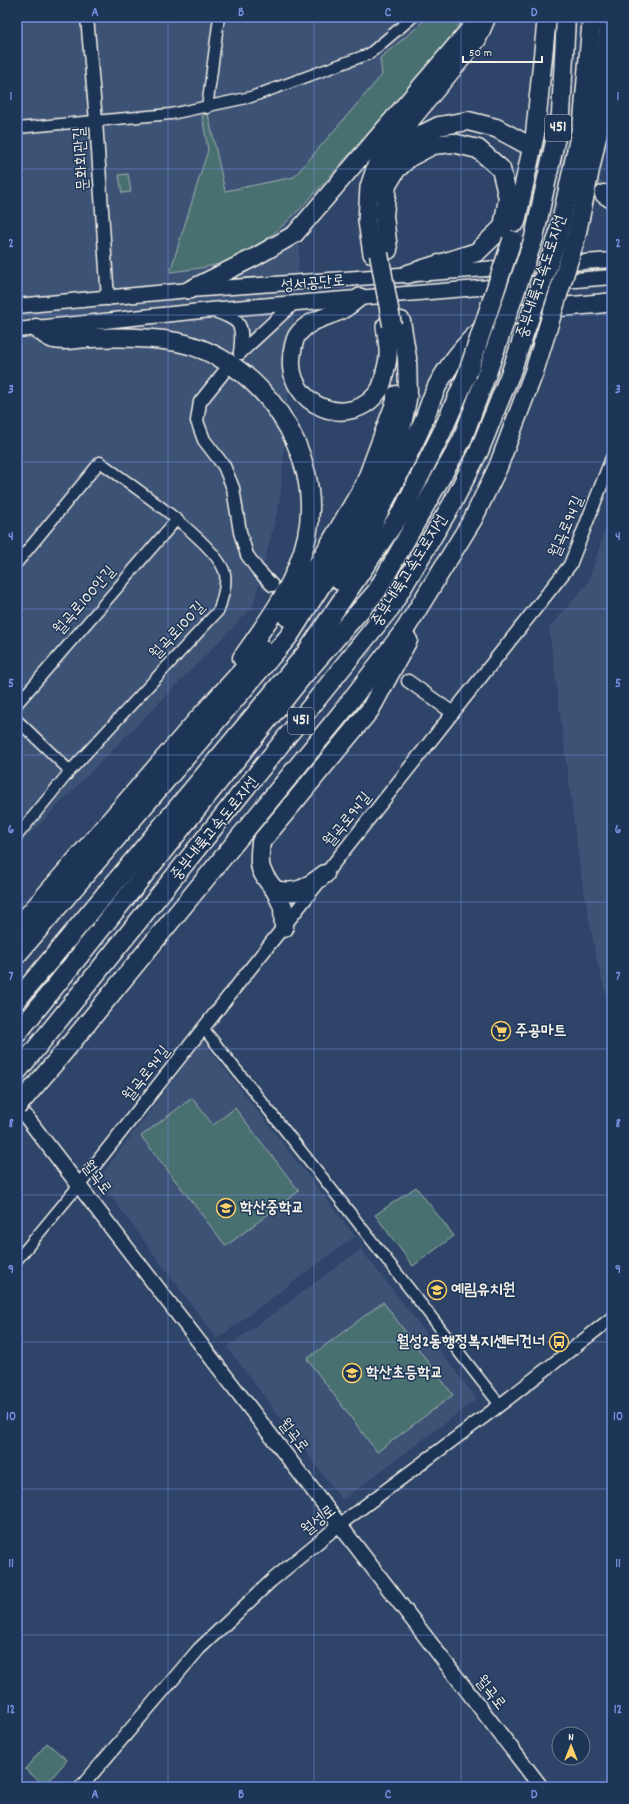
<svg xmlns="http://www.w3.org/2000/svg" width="629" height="1804" font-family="Dekko,'Poor Story',sans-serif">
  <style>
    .built { fill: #3e5276 }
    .green { fill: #496f71; stroke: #9eb0ac }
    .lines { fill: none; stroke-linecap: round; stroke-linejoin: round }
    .tertiary-tunnel { stroke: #4c5e7b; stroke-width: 12; stroke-dasharray: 12 6; stroke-linecap: butt }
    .motorway-tunnel { stroke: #4c5e7b; stroke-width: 18; stroke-dasharray: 18 9; stroke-linecap: butt }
    .minor-casing { stroke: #f4f1e8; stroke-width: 13 }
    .tertiary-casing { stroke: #f4f1e8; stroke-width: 15 }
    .secondary-casing { stroke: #f4f1e8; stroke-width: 17 }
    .trunk-casing { stroke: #f4f1e8; stroke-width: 20 }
    .motorway-casing { stroke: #f4f1e8; stroke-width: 21 }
    .minor { stroke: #1d3557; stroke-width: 10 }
    .tertiary { stroke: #1d3557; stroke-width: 12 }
    .secondary { stroke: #1d3557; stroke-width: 14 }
    .trunk { stroke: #1d3557; stroke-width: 17 }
    .motorway { stroke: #1d3557; stroke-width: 18 }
    .motorway-bridge-casing { stroke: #f4f1e8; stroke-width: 21; stroke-linecap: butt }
    .motorway-bridge { stroke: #1d3557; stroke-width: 18 }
    .grid { fill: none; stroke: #738fde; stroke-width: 1; stroke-opacity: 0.55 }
    .labels { text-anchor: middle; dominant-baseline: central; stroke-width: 3; stroke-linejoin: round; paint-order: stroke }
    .shield { fill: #1d3557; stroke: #b4b9bc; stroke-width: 1 }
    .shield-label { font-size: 15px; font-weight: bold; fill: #f4f1e8 }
    .street-label { font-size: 16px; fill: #f4f1e8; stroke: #1d3557 }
    .poi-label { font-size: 16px; font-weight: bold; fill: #f4f1e8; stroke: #1d3557; text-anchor: start }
    .neatline { fill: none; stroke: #738fde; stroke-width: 1.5 }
    .grid-label { font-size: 13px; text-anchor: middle; font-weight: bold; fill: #738fde }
  </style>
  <rect width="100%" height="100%" fill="#2e4468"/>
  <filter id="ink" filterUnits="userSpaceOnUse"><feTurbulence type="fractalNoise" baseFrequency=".025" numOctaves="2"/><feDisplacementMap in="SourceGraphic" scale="8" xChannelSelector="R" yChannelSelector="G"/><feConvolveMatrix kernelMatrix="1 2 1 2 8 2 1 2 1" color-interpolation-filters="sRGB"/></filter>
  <g filter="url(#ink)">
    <g class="built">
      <polygon points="17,17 452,17 304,193 280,500 253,607 17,847"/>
      <polygon points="612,508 612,1018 596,957 580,869 549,628 588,583"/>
      <polygon points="203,1041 355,1236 217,1339 98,1179"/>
      <polygon points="361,1249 477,1399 342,1500 227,1347"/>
    </g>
    <g class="green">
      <path d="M427,17H465C432,64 392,106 354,149C320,187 287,229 243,255C228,265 188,270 170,272L208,150L202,115L208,114L225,191L294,177L382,75L380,58L414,30Z"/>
      <polygon points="128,174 131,192 122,193 119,175"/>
      <polygon points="192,1098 213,1125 235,1108 299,1191 226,1246 141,1136"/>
      <polygon points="416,1187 454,1236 413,1266 375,1215"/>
      <polygon points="383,1302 453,1395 377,1452 307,1359"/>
      <polygon points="47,1743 67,1760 45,1786 25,1769"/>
    </g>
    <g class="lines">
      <polyline class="tertiary-tunnel" points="272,585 408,681"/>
      <polyline class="motorway-tunnel" points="524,143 604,194"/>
      <defs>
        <g id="minor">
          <polyline points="207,108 219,17"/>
          <polyline points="17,128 171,114 251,97 369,54 413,17"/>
          <path d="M17,563L100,462C127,482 219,544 225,574C227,585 222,599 219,610L70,771L17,836"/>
          <polyline points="17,704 177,519"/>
          <polyline points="17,720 70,771"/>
          <polyline points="203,1028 323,1178 500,1405"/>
          <polyline points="17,1260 79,1185"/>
        </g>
        <g id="tertiary">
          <polyline points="87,17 96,121 108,299"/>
          <path d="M212,310C240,320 244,322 240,353"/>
          <polyline points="240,353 294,303"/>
          <polyline points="224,372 200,402 197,421 204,440 224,466 233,488 240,532 247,555 257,569 272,585"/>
          <polyline points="408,681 453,713"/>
          <polyline points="79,1185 570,565 612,458"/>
          <polyline points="81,1787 199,1649 271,1581 339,1525 500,1405 612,1318"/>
        </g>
        <g id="secondary">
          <polyline points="17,306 189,290 612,260"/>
          <polyline points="17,330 211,310 612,277"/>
          <polyline points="17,1105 541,1787"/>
        </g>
        <g id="trunk">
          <polyline points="372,254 367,221 369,187 378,160 477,40 487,17"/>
          <polyline points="189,290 255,257 295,234 480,17"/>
          <path d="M360,297C354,302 347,308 340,311C325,318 309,320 298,334C294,339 293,347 292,354C284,406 352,433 380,389C382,385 383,381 384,377C385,370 388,363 388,356C389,347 386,335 385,326"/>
        </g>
        <g id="motorway">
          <polyline points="376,190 385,163 409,141 439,126 468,121 496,128 524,143"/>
          <polyline points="604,194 612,199"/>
          <polyline points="516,222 535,134 547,17"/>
          <polyline points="558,236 583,120 592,17"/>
          <polyline points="576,237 599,127 610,17"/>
          <polyline points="534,238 561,114 566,17"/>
          <polyline points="388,250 384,216 387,185 396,170 410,157 433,145 453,143 478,149 501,169 508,198 503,227 477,252 408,274"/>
          <path d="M36,328C41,331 48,338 54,339C64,342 79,338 90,338C119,337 149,337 177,342C260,358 325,453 307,536C297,583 269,620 242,658"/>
          <path d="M340,581L352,564C374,520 398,477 419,432C427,415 431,395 441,379C452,361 474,331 494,322C534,305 570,308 612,302"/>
          <polyline points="287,617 365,484 396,401 396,395"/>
          <path d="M325,874C306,888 298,895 275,890C259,871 258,867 261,842L370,710L408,640"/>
          <polyline points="275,890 283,907 284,928"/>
          <polyline points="17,928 198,719 262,649"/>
          <polyline points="17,955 289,636 340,556 378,487 398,446 408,394 407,358 401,321"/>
          <polyline points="17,1000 306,653 403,510 442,432 467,375"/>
          <polyline points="17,1034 303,676 377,591 462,440 486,376"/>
          <polyline points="58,1059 342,712 406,628 473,519 498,467 534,372"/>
          <polyline points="17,1072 391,607 452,504 479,451 511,372"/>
        </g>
      </defs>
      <use href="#minor" class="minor-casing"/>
      <use href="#tertiary" class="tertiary-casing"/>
      <use href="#secondary" class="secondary-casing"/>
      <use href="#trunk" class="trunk-casing"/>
      <use href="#motorway" class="motorway-casing"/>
      <use href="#minor" class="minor"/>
      <use href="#tertiary" class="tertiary"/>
      <use href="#secondary" class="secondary"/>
      <use href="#trunk" class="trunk"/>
      <use href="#motorway" class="motorway"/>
      <defs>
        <g id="motorway-bridge">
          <polyline points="379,254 392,325"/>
          <polyline points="511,372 558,236"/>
          <polyline points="534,372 576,237"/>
          <polyline points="467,375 512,240"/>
          <polyline points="486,376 534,238"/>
          <polyline points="17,1107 58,1059"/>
        </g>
      </defs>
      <use href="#motorway-bridge" class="motorway-bridge-casing"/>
      <use href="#motorway-bridge" class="motorway-bridge"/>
    </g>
  </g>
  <path class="grid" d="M168,17V1787M314,17V1787M461,17V1787M17,169H612M17,315H612M17,462H612M17,609H612M17,755H612M17,902H612M17,1049H612M17,1195H612M17,1342H612M17,1489H612M17,1635H612"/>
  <defs>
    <symbol id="supermarket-ring" viewBox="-11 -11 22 22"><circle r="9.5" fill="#1d3557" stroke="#ffd166" stroke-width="1.5"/><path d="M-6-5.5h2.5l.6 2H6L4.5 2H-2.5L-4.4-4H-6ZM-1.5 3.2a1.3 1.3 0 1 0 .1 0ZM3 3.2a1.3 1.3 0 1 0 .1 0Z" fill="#ffd166"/></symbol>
    <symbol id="school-ring" viewBox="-11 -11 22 22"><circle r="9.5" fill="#1d3557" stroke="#ffd166" stroke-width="1.5"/><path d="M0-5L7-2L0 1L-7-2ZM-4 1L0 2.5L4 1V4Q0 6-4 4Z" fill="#ffd166"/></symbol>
    <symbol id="bus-ring" viewBox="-11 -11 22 22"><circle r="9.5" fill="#1d3557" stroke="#ffd166" stroke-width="1.5"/><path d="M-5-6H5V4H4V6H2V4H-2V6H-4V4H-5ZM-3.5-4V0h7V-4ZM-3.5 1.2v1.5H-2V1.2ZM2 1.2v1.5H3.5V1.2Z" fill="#ffd166"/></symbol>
  </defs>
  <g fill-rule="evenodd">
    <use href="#supermarket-ring" x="490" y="1020" width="22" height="22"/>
    <use href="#school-ring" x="215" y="1197" width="22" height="22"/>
    <use href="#school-ring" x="426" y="1279" width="22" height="22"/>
    <use href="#bus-ring" x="548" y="1331" width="22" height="22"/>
    <use href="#school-ring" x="341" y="1362" width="22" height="22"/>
  </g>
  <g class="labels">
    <g class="shield">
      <rect x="545" y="115" width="26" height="26" rx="3"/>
      <rect x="288" y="708" width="26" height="26" rx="3"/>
    </g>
    <g class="shield-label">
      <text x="558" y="128">451</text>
      <text x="301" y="721">451</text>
    </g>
    <g class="street-label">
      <text transform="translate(82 159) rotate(-94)">문화회관길</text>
      <text transform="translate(542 277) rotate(-72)">중부내륙고속도로지선</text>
      <text transform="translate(313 284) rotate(-5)">성서공단로</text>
      <text transform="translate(567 527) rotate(-67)">월곡로94길</text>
      <text transform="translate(410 571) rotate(-58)">중부내륙고속도로지선</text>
      <text transform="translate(85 601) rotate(-49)">월곡로100안길</text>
      <text transform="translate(178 631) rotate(-47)">월곡로100길</text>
      <text transform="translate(348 820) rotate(-51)">월곡로94길</text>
      <text transform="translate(215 829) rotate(-51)">중부내륙고속도로지선</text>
      <text transform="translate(147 1074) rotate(-52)">월곡로94길</text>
      <text transform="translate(96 1178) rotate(53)">월곡로</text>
      <text transform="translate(293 1436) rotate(53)">월곡로</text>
      <text transform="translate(319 1521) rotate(-39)">월성로</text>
      <text transform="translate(490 1693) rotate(52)">월곡로</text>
    </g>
    <g class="poi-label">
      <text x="515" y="1031">주공마트</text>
      <text x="240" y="1208">학산중학교</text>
      <text x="451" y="1290">예림유치원</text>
      <text x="545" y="1342" text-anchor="end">월성2동행정복지센터건너</text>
      <text x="366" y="1373">학산초등학교</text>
    </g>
  </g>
  <rect width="629" height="1804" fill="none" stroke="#1d3557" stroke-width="44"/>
  <g transform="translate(571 1746)"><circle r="19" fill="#1d3557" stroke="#738091"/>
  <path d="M0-3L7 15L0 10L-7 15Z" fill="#ffd166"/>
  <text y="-6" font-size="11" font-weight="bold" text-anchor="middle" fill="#f4f1e8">N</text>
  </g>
  <path d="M463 56v6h79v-6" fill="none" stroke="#f4f1e8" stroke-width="2"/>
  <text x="469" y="56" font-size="12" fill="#f4f1e8" stroke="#1d3557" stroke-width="3" paint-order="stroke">50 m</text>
  <rect x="22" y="22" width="585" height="1760" class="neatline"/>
  <g class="grid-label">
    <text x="95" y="16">A</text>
    <text x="241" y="16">B</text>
    <text x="388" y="16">C</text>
    <text x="534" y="16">D</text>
    <text x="11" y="100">1</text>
    <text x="618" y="100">1</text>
    <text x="11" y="247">2</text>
    <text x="618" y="247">2</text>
    <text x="11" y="393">3</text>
    <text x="618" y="393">3</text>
    <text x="11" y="540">4</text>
    <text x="618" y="540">4</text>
    <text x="11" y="687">5</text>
    <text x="618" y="687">5</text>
    <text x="11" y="833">6</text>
    <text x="618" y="833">6</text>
    <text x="11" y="980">7</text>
    <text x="618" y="980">7</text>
    <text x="11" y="1127">8</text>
    <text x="618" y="1127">8</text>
    <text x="11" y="1273">9</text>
    <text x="618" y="1273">9</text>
    <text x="11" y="1420">10</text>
    <text x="618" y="1420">10</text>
    <text x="11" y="1567">11</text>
    <text x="618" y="1567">11</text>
    <text x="11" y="1713">12</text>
    <text x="618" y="1713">12</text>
    <text x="95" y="1798">A</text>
    <text x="241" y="1798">B</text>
    <text x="388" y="1798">C</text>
    <text x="534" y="1798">D</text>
  </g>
</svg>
